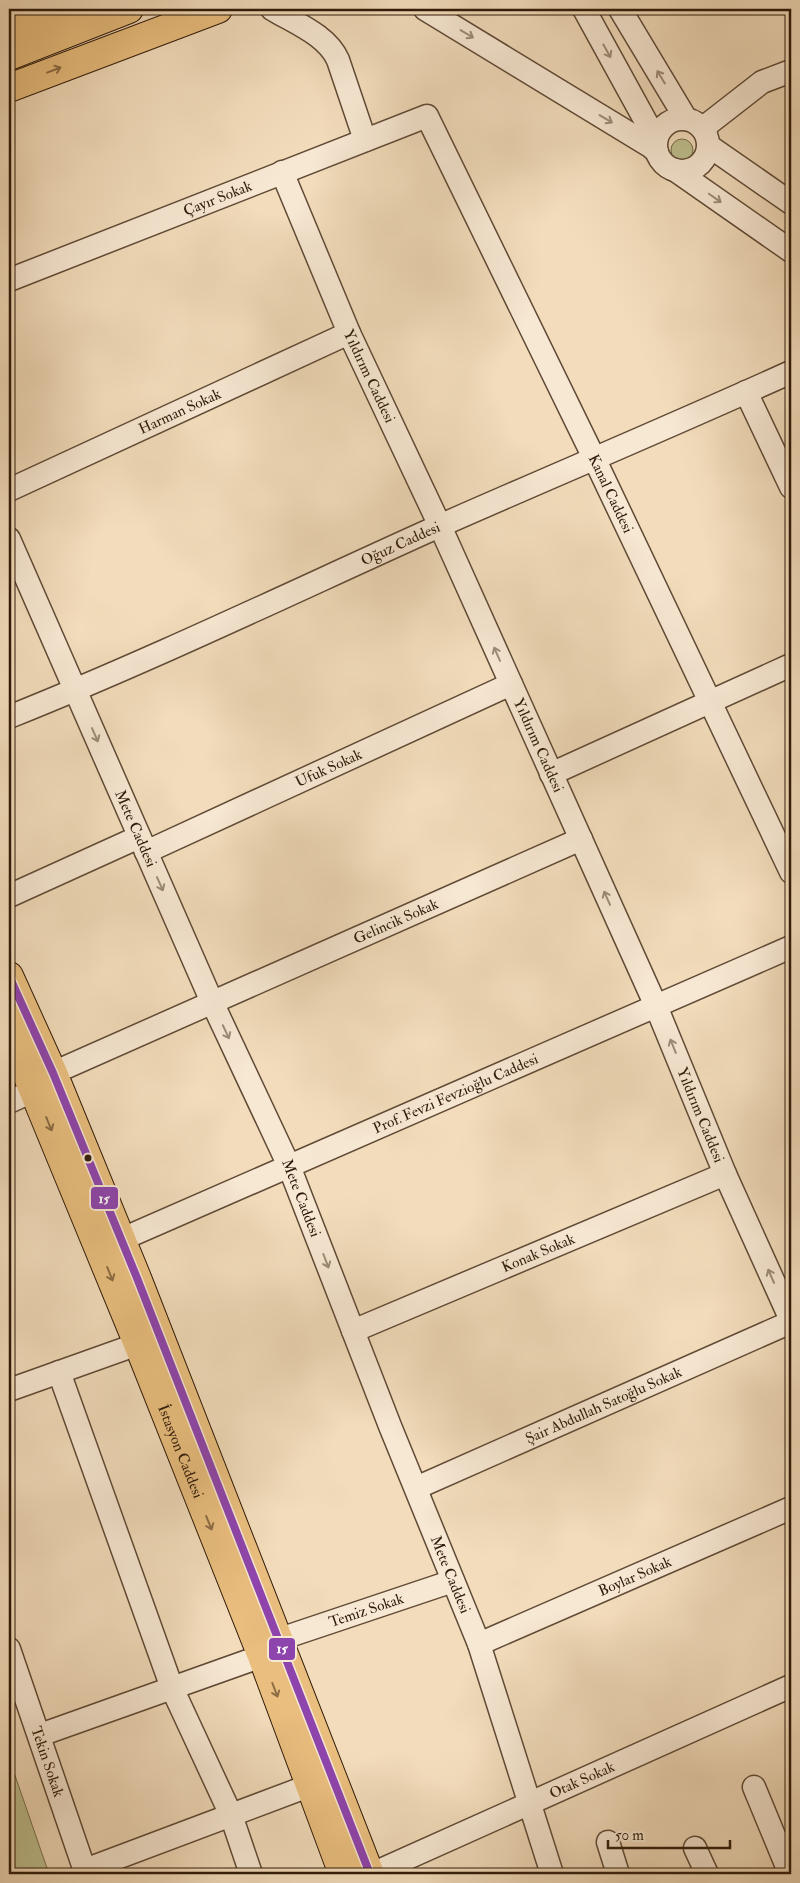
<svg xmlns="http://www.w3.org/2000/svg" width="800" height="1883" font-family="'IM FELL Double Pica',serif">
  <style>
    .green { fill: #bebf8e; stroke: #766c4c }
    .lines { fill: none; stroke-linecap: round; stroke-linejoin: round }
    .minor-casing { stroke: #604a36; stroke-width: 25 }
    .major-casing { stroke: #2f1a09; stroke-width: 30 }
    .highway-casing { stroke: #2f1a09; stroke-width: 30 }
    .minor { stroke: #f7e8d3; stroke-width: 22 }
    .major { stroke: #e9be7e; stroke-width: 28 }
    .highway { stroke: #e9be7e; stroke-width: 28 }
    .bus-1-casing { stroke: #f7e8d3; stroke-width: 11 }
    .bus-1 { stroke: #8e44ad; stroke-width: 8 }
    .oneway { stroke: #9d8b78 }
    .oneway2 { stroke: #8c6c44 }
    .bus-dot { fill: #2f1a09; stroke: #f7e8d3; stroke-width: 2 }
    .labels { text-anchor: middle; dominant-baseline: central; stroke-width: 4; stroke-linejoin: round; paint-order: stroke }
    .street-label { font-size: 15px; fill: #2f1a09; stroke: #f7e8d3 }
    .line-badge { stroke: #f7e8d3; stroke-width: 2 }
    .badge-label { font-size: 14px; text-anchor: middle; font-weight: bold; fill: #fff }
  </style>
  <rect width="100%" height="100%" fill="#f2dcbb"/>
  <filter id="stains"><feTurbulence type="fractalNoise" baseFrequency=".004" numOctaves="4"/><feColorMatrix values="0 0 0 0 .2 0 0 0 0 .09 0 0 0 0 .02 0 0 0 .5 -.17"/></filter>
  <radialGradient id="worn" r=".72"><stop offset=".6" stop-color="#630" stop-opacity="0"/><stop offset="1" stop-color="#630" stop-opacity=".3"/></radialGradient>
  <g class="green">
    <circle cx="682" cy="150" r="11"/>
    <polygon points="9,1758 49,1874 9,1874"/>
  </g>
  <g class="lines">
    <defs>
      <g id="minor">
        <path d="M272,9C295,23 327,35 338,60L365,140"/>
        <polyline points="425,9 650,146 657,152"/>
        <polyline points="584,9 656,140"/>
        <polyline points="620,9 686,119"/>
        <circle cx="682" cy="145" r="26"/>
        <polyline points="703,128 762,82 791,71"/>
        <polyline points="709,146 791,203"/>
        <polyline points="675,170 791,251"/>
        <path id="s1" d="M282,172L349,333L440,526L656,1006L725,1174L791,1320"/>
        <path id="s2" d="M9,280L427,116L595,460L791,872"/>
        <polyline points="746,392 791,487"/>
        <path id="s3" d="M9,490L349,333"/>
        <path id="s4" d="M9,539L212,1002L289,1166L390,1426L479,1644L552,1874"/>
        <path id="s5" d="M9,717C154,659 295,591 437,527C555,475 674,425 791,372"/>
        <polyline points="551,774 791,665"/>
        <path id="s6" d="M146,852L511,684"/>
        <polyline points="9,896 139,837"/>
        <path id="s7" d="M53,1073L581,839"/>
        <polyline points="9,1102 35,1090"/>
        <path id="s8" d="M120,1240L791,947"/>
        <path id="s9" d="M353,1331L725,1174"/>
        <polyline points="59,1372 172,1688 231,1815 251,1874"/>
        <polyline points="9,1390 138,1344"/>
        <path id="s10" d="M416,1488L791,1322"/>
        <path id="s11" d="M280,1639L453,1581"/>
        <path id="s12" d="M479,1644L791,1508"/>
        <path id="s13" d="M9,1649L86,1874"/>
        <polyline points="40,1735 262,1656"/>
        <polyline points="754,1787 790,1874"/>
        <polyline points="608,1842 618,1874"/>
        <polyline points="695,1848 707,1874"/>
        <polyline points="85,1870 311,1785"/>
        <path id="s14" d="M372,1874L791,1686"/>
      </g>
      <g id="major">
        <polyline points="9,976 53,1073 137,1278 370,1874"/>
        <path id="s15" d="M9,1031L138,1344L262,1656L343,1874"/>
      </g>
      <g id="highway">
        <polyline points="9,31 65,9"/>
        <polyline points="9,56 129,9"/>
        <polyline points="9,88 218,9"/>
      </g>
    </defs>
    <use href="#minor" class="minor-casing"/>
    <use href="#major" class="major-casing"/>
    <use href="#highway" class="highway-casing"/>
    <use href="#minor" class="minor"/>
    <use href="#major" class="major"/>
    <use href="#highway" class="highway"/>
    <defs>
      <polyline id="bus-1" points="9,976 53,1073 137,1278 370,1874"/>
    </defs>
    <use href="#bus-1" class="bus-1-casing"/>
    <use href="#bus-1" class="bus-1"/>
  </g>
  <defs><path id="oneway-shaft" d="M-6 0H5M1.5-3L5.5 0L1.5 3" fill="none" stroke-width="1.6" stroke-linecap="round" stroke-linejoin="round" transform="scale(1.25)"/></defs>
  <g class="oneway">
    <use href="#oneway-shaft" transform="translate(467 34) rotate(31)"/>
    <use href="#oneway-shaft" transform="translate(607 51) rotate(61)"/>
    <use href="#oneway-shaft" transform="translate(661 77) rotate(-121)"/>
    <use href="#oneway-shaft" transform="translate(606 119) rotate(31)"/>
    <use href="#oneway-shaft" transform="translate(715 198) rotate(35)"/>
    <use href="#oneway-shaft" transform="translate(497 654) rotate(-114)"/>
    <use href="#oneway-shaft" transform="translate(95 735) rotate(66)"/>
    <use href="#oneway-shaft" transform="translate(160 884) rotate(66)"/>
    <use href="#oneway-shaft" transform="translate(607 898) rotate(-114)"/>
    <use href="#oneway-shaft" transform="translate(226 1032) rotate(65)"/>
    <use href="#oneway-shaft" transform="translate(673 1046) rotate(-112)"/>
    <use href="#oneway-shaft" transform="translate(326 1261) rotate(69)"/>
    <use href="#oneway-shaft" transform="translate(771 1276) rotate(-114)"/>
  </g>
  <g class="oneway2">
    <use href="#oneway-shaft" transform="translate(54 70) rotate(-21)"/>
    <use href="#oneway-shaft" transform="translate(49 1124) rotate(68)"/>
    <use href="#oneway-shaft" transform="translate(110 1274) rotate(68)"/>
    <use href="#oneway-shaft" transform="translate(209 1523) rotate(68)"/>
    <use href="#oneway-shaft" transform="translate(275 1690) rotate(69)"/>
  </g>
  <circle class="bus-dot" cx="88" cy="1158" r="4.5"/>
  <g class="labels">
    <g class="street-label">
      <text stroke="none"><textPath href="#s2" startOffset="224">Çayır Sokak</textPath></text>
      <text stroke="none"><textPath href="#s1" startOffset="222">Yıldırım Caddesi</textPath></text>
      <text stroke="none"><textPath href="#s3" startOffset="188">Harman Sokak</textPath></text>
      <text stroke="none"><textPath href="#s2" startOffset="869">Kanal Caddesi</textPath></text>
      <text stroke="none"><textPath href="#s5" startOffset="428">Oğuz Caddesi</textPath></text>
      <text stroke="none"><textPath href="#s1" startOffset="628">Yıldırım Caddesi</textPath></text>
      <text stroke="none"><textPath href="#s6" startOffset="201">Ufuk Sokak</textPath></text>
      <text stroke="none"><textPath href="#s4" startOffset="316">Mete Caddesi</textPath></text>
      <text stroke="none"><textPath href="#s7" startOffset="375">Gelincik Sokak</textPath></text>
      <text stroke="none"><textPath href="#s8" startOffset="366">Prof. Fevzi Fevzioğlu Caddesi</textPath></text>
      <text stroke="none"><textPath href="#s1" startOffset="1032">Yıldırım Caddesi</textPath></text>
      <text stroke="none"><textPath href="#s4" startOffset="721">Mete Caddesi</textPath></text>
      <text stroke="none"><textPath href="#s9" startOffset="201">Konak Sokak</textPath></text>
      <text stroke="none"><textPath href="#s10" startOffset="205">Şair Abdullah Satoğlu Sokak</textPath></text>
      <text stroke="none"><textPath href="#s15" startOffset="454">İstasyon Caddesi</textPath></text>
      <text stroke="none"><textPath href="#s4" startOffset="1126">Mete Caddesi</textPath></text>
      <text stroke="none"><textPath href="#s12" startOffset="170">Boylar Sokak</textPath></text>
      <text stroke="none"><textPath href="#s11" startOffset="91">Temiz Sokak</textPath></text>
      <text stroke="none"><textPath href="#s13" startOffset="119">Tekin Sokak</textPath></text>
      <text stroke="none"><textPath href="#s14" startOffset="230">Otak Sokak</textPath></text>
    </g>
  </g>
  <g class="line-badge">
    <rect x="90" y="1186" width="29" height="24" rx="5" fill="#8e44ad"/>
    <rect x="268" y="1637" width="28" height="24" rx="5" fill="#8e44ad"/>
  </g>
  <g class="badge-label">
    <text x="104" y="1203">15</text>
    <text x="282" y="1653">15</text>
  </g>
  <rect width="800" height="1883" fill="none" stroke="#f2dcbb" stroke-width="30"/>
  <rect x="10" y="10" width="780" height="1863" fill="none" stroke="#2f1a09" stroke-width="2.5"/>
  <rect x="15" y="15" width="770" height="1853" fill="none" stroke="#2f1a09"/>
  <path d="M608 1840v8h122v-8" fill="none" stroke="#2f1a09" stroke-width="2.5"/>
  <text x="615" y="1840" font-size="15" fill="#2f1a09" stroke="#f7e8d3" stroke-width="4" paint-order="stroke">50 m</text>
  <rect width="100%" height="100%" filter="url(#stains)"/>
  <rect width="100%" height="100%" fill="url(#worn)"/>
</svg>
